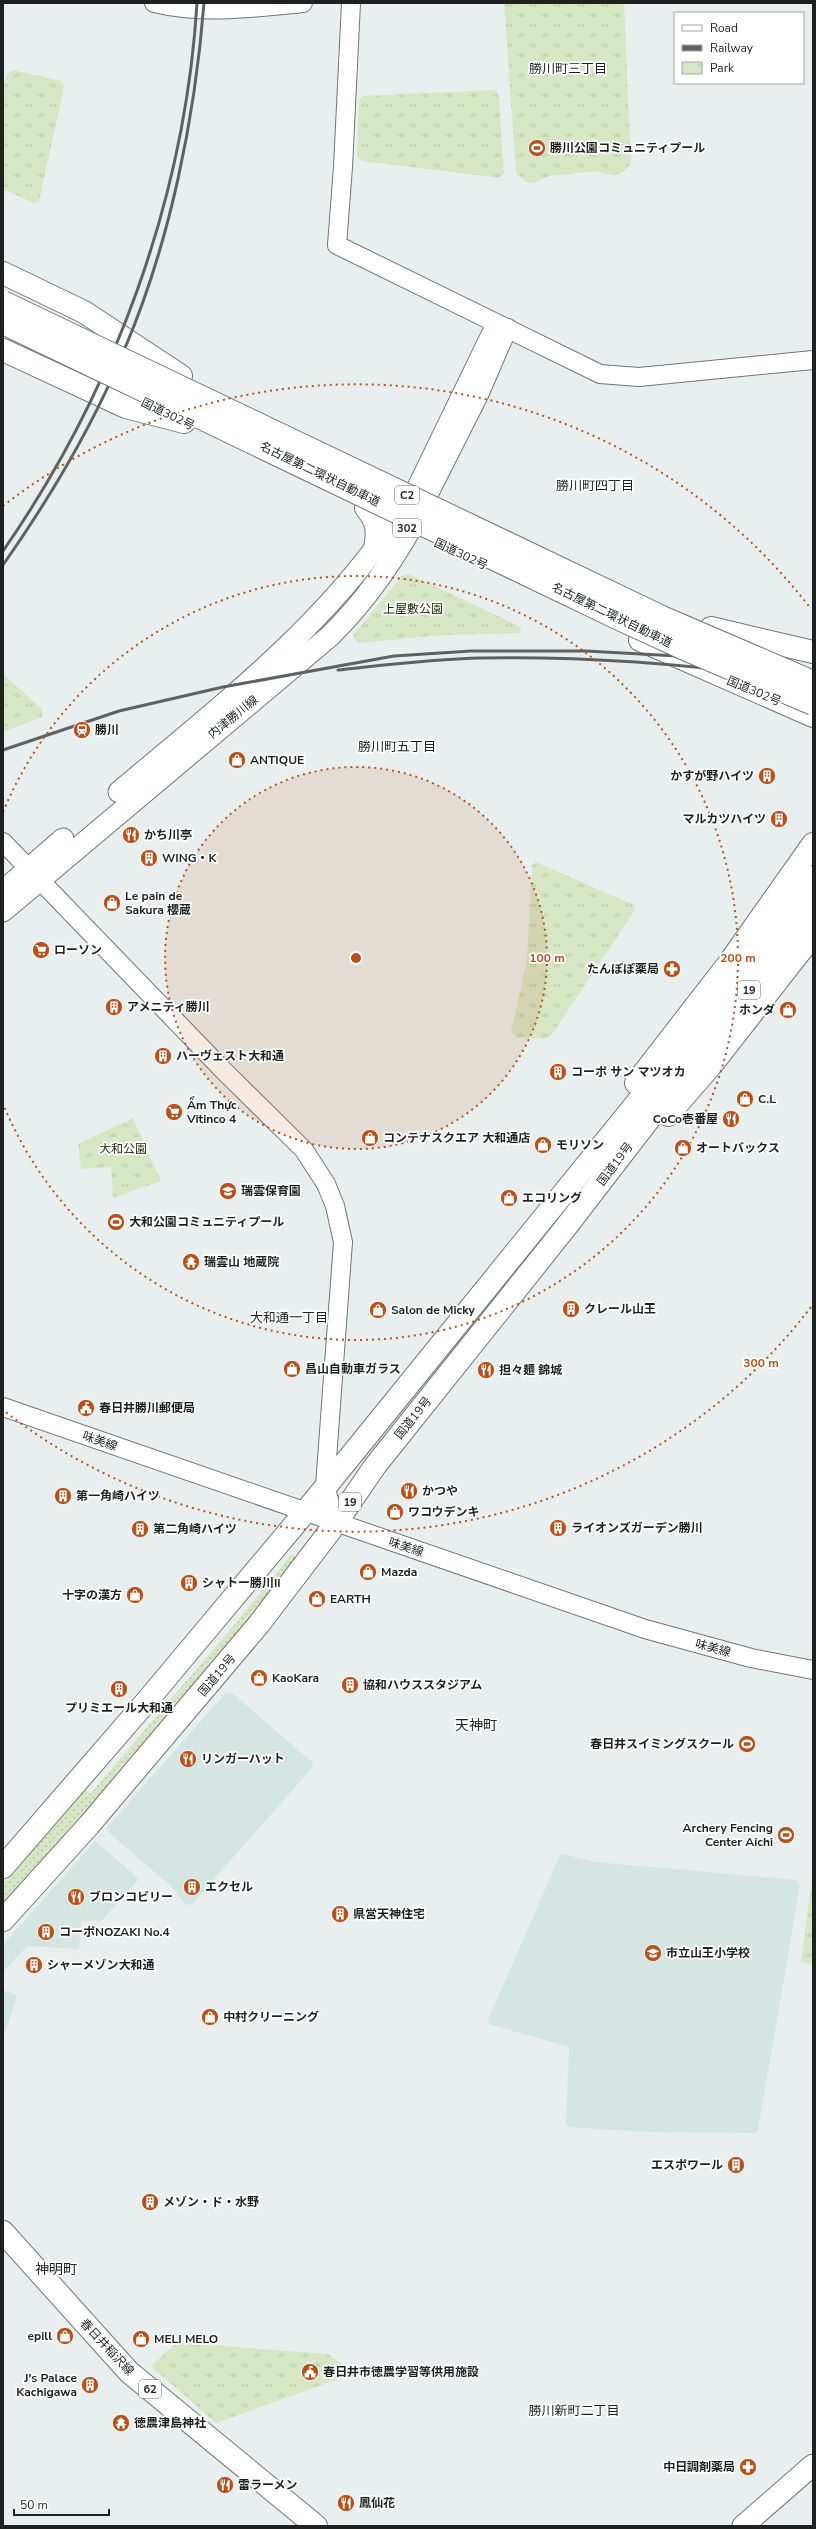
<svg xmlns="http://www.w3.org/2000/svg" width="816" height="2529" font-family="'Nunito Sans','Noto Sans JP',sans-serif">
  <style>
    .built { fill: #d5e5e2 }
    .grass { fill: url(#grass-dots) }
    .park { fill: url(#park-tufts) }
    .lines { fill: none; stroke-linecap: round; stroke-linejoin: round }
    .tertiary-casing { stroke: #707674; stroke-width: 20 }
    .secondary-casing { stroke: #707674; stroke-width: 23 }
    .primary-casing { stroke: #707674; stroke-width: 24 }
    .trunk-casing { stroke: #707674; stroke-width: 24 }
    .motorway-casing { stroke: #707674; stroke-width: 24 }
    .tertiary { stroke: #fff; stroke-width: 18 }
    .secondary { stroke: #fff; stroke-width: 21 }
    .primary { stroke: #fff; stroke-width: 22 }
    .trunk { stroke: #fff; stroke-width: 22 }
    .motorway { stroke: #fff; stroke-width: 22 }
    .rail { stroke: #5f6262; stroke-width: 3 }
    .motorway-bridge-casing { stroke: #707674; stroke-width: 24; stroke-linecap: butt }
    .motorway-bridge { stroke: #fff; stroke-width: 22 }
    .ring { fill: none; stroke: #b5521c; stroke-width: 2; stroke-dasharray: 2 4 }
    .labels { text-anchor: middle; dominant-baseline: central; stroke-width: 3.5; stroke-linejoin: round; paint-order: stroke }
    .shield { fill: #fff; stroke: #626464; stroke-width: 1 }
    .shield-label { font-size: 11px; font-weight: bold; fill: #1f2121 }
    .poi-label { font-size: 12px; font-weight: bold; fill: #1f2121; stroke: #fff; text-anchor: start }
    .street-label { font-size: 12px; fill: #1f2121; stroke: #fff }
    .park-label { font-size: 12px; fill: #202f08; stroke: #fff }
    .neighbourhood-label { font-size: 13px; fill: #1f2121; stroke: #fff }
    .quarter-label { font-size: 14px; fill: #1f2121; stroke: #fff }
    .centre { fill: #b5521c; stroke: #fff; stroke-width: 2 }
    .ring-label { font-size: 12px; text-anchor: middle; font-weight: bold; fill: #b5521c; stroke: #fff; stroke-width: 3.5; stroke-linejoin: round; paint-order: stroke }
  </style>
  <defs>
    <pattern id="grass-dots" width="8" height="8" patternUnits="userSpaceOnUse"><rect width="8" height="8" fill="#d7e7c5"/><path d="M2 2h.1M6 6h.1" fill="none" stroke="#b8c6a9" stroke-width="1.8" stroke-linecap="round"/></pattern>
    <pattern id="park-tufts" width="24" height="20" patternUnits="userSpaceOnUse"><rect width="24" height="20" fill="#d7e7c5"/><path d="M3 7l-1-3M5 7V3M7 7l1-3M15 17l-1-3M17 17v-4M19 17l1-3" fill="none" stroke="#b8c6a9"/></pattern>
  </defs>
  <rect width="100%" height="100%" fill="#e9efee"/>
  <g class="built">
    <polygon points="232,1693 312,1762 313,1767 191,1905 185,1904 173,1888 107,1831 107,1827 225,1694"/>
    <polygon points="95,1841 139,1879 101,1921 81,1921 79,1949 27,1946 3,1972 3,1945"/>
    <polygon points="562,1854 595,1862 797,1880 800,1885 758,2130 755,2133 647,2132 569,2127 566,2124 569,2047 489,2024 488,2020 560,1855"/>
    <polygon points="3,1990 17,1995 3,2040"/>
  </g>
  <path class="grass" d="M291,1555L298,1557C203,1676 106,1793 3,1905V1883L85,1789L90,1794L230,1630Z"/>
  <g class="park">
    <polygon points="504,3 624,3 631,164 623,172 615,175 605,174 597,171 549,176 534,183 526,182 516,173"/>
    <polygon points="13,70 61,81 64,87 39,201 34,203 3,189 3,86 8,73"/>
    <polygon points="495,90 499,96 504,174 500,178 362,161 357,157 359,100 363,96"/>
    <polygon points="409,574 521,627 520,633 443,635 358,643 353,635 402,576"/>
    <polygon points="3,674 42,709 42,717 3,732"/>
    <polygon points="536,862 634,905 635,910 551,1036 544,1039 516,1037 511,1031 527,961 532,865"/>
    <polygon points="133,1118 161,1181 113,1198 111,1167 81,1169 78,1144"/>
    <polygon points="812,1879 813,1879 813,1964 801,1962"/>
    <polygon points="182,2343 328,2354 347,2368 344,2377 216,2423 153,2368 153,2364 173,2346"/>
  </g>
  <g class="lines">
    <defs>
      <g id="tertiary">
        <path d="M154,3C204,15 253,8 303,3"/>
        <polyline points="351,3 343,167 337,245 600,374 639,377 813,360"/>
        <polyline points="416,488 496,323"/>
        <polyline points="429,494 479,395 508,328"/>
        <polyline points="3,842 222,1069 304,1150 326,1184 335,1206 343,1242 325,1486 336,1523"/>
        <polyline points="3,1407 645,1629 751,1658 813,1670"/>
      </g>
      <g id="secondary">
        <path d="M119,792C224,703 338,617 409,498"/>
        <polyline points="3,891 63,839"/>
        <path d="M3,911L330,636C369,598 398,554 423,506"/>
        <polyline points="743,2526 813,2465"/>
      </g>
      <polyline id="primary" points="3,2232 129,2372 316,2526"/>
      <g id="trunk">
        <path d="M366,508C378,522 378,531 375,549"/>
        <polyline points="711,628 813,652"/>
        <polyline points="640,640 813,716"/>
        <polyline points="636,1083 729,963 813,844"/>
        <polyline points="668,1115 713,1063 813,935"/>
        <polyline points="3,1867 146,1702 306,1511 751,962 813,877"/>
        <polyline points="3,1920 89,1825 259,1624 336,1523 375,1466 566,1227 813,906"/>
      </g>
      <g id="motorway">
        <polyline points="3,273 84,312 181,376"/>
        <polyline points="3,350 126,407 184,422"/>
      </g>
    </defs>
    <use href="#tertiary" class="tertiary-casing"/>
    <use href="#secondary" class="secondary-casing"/>
    <use href="#primary" class="primary-casing"/>
    <use href="#trunk" class="trunk-casing"/>
    <use href="#motorway" class="motorway-casing"/>
    <use href="#tertiary" class="tertiary"/>
    <use href="#secondary" class="secondary"/>
    <use href="#primary" class="primary"/>
    <use href="#trunk" class="trunk"/>
    <use href="#motorway" class="motorway"/>
    <g class="rail">
      <path d="M3,551C114,391 185,199 197,3"/>
      <path d="M3,565C50,498 94,424 125,348C170,242 195,118 204,3"/>
      <path d="M338,670C385,665 433,659 481,658C592,656 703,665 813,682"/>
      <polyline points="3,750 119,711 223,687 394,656 471,651 586,651 677,656 813,674"/>
    </g>
    <defs>
      <g id="motorway-bridge">
        <polyline points="3,302 662,617 813,682"/>
        <polyline points="3,323 617,618 689,651 813,704"/>
      </g>
    </defs>
    <use href="#motorway-bridge" class="motorway-bridge-casing"/>
    <use href="#motorway-bridge" class="motorway-bridge"/>
  </g>
  <circle cx="356" cy="958" r="191" fill="#b5521c" fill-opacity=".12"/>
  <g class="ring">
    <circle cx="356" cy="958" r="191"/>
    <path d="M3 812A382 382 0 1 1 3 1104"/>
    <path d="M811 1307A573 573 0 0 1 3 1410M3 506A573 573 0 0 1 811 609"/>
  </g>
  <defs>
    <symbol id="stadium-disc" viewBox="-11 -11 22 22"><circle r="9.5" fill="#b5521c" stroke="#fff"/><path d="M0-5a6.5 5 0 1 0 0 10a6.5 5 0 1 0 0-10ZM-3.5-1.8h7v3.6h-7Z" fill="#fff"/></symbol>
    <symbol id="station-disc" viewBox="-11 -11 22 22"><circle r="9.5" fill="#b5521c" stroke="#fff"/><path d="M-3-6H3Q5-6 5-4V2Q5 4 3 4L4.5 6H3L1.5 4h-3L-3 6H-4.5L-3 4Q-5 4-5 2V-4Q-5-6-3-6ZM-3.5-4v3h7v-3ZM-3.5 1v1.5H-2V1ZM2 1v1.5H3.5V1Z" fill="#fff"/></symbol>
    <symbol id="shop-disc" viewBox="-11 -11 22 22"><circle r="9.5" fill="#b5521c" stroke="#fff"/><path d="M-5-2.5h2.3a2.7 3.5 0 0 1 5.4 0H5L5.5 6h-11ZM-1.5-2.5h3a1.5 2.3 0 0 0-3 0Z" fill="#fff"/></symbol>
    <symbol id="building-disc" viewBox="-11 -11 22 22"><circle r="9.5" fill="#b5521c" stroke="#fff"/><path d="M-4-6H4V6H1V3H-1V6H-4ZM-2.5-4.3h1.7v1.8h-1.7ZM.8-4.3h1.7v1.8H.8ZM-2.5-1h1.7V.8h-1.7ZM.8-1h1.7V.8H.8Z" fill="#fff"/></symbol>
    <symbol id="restaurant-disc" viewBox="-11 -11 22 22"><circle r="9.5" fill="#b5521c" stroke="#fff"/><path d="M-5-6h1v4h1v-4h1v4h1v-4h1v5L-1.5 .5V6h-2V.5L-5-1ZM5-6V6H3V1.5H1.5Q1.5-4 5-6Z" fill="#fff"/></symbol>
    <symbol id="supermarket-disc" viewBox="-11 -11 22 22"><circle r="9.5" fill="#b5521c" stroke="#fff"/><path d="M-6-5.5h2.5l.6 2H6L4.5 2H-2.5L-4.4-4H-6ZM-1.5 3.2a1.3 1.3 0 1 0 .1 0ZM3 3.2a1.3 1.3 0 1 0 .1 0Z" fill="#fff"/></symbol>
    <symbol id="pharmacy-disc" viewBox="-11 -11 22 22"><circle r="9.5" fill="#b5521c" stroke="#fff"/><path d="M-2-6h4v4h4v4h-4v4h-4v-4h-4v-4h4Z" fill="#fff"/></symbol>
    <symbol id="school-disc" viewBox="-11 -11 22 22"><circle r="9.5" fill="#b5521c" stroke="#fff"/><path d="M0-5L7-2L0 1L-7-2ZM-4 1L0 2.5L4 1V4Q0 6-4 4Z" fill="#fff"/></symbol>
    <symbol id="temple-disc" viewBox="-11 -11 22 22"><circle r="9.5" fill="#b5521c" stroke="#fff"/><path d="M0-6L5-2H3V0L6.5 2.5H4V6H1.5V3h-3V6H-4V2.5H-6.5L-3 0V-2H-5Z" fill="#fff"/></symbol>
    <symbol id="civic-disc" viewBox="-11 -11 22 22"><circle r="9.5" fill="#b5521c" stroke="#fff"/><path d="M-.6-6.5H3V-4.5H.6V-3L4-1V1h2V6H-6V1h2V-1L-.6-3ZM-1.2 2.5V6h2.4V2.5Z" fill="#fff"/></symbol>
  </defs>
  <g fill-rule="evenodd">
    <use href="#stadium-disc" x="527" y="138" width="20" height="20"/>
    <use href="#station-disc" x="72" y="720" width="20" height="20"/>
    <use href="#shop-disc" x="227" y="750" width="20" height="20"/>
    <use href="#building-disc" x="757" y="766" width="20" height="20"/>
    <use href="#building-disc" x="769" y="809" width="20" height="20"/>
    <use href="#restaurant-disc" x="121" y="825" width="20" height="20"/>
    <use href="#building-disc" x="139" y="848" width="20" height="20"/>
    <use href="#shop-disc" x="102" y="893" width="20" height="20"/>
    <use href="#supermarket-disc" x="31" y="940" width="20" height="20"/>
    <use href="#pharmacy-disc" x="662" y="959" width="20" height="20"/>
    <use href="#building-disc" x="104" y="997" width="20" height="20"/>
    <use href="#shop-disc" x="778" y="1000" width="20" height="20"/>
    <use href="#building-disc" x="153" y="1046" width="20" height="20"/>
    <use href="#building-disc" x="548" y="1062" width="20" height="20"/>
    <use href="#shop-disc" x="735" y="1089" width="20" height="20"/>
    <use href="#supermarket-disc" x="164" y="1102" width="20" height="20"/>
    <use href="#restaurant-disc" x="721" y="1109" width="20" height="20"/>
    <use href="#shop-disc" x="360" y="1128" width="20" height="20"/>
    <use href="#shop-disc" x="533" y="1135" width="20" height="20"/>
    <use href="#shop-disc" x="673" y="1138" width="20" height="20"/>
    <use href="#school-disc" x="218" y="1181" width="20" height="20"/>
    <use href="#shop-disc" x="499" y="1188" width="20" height="20"/>
    <use href="#stadium-disc" x="106" y="1212" width="20" height="20"/>
    <use href="#temple-disc" x="181" y="1252" width="20" height="20"/>
    <use href="#building-disc" x="561" y="1299" width="20" height="20"/>
    <use href="#shop-disc" x="368" y="1300" width="20" height="20"/>
    <use href="#shop-disc" x="282" y="1359" width="20" height="20"/>
    <use href="#restaurant-disc" x="476" y="1360" width="20" height="20"/>
    <use href="#civic-disc" x="76" y="1398" width="20" height="20"/>
    <use href="#restaurant-disc" x="399" y="1481" width="20" height="20"/>
    <use href="#building-disc" x="53" y="1486" width="20" height="20"/>
    <use href="#shop-disc" x="385" y="1502" width="20" height="20"/>
    <use href="#building-disc" x="548" y="1518" width="20" height="20"/>
    <use href="#building-disc" x="130" y="1519" width="20" height="20"/>
    <use href="#shop-disc" x="358" y="1562" width="20" height="20"/>
    <use href="#building-disc" x="179" y="1573" width="20" height="20"/>
    <use href="#shop-disc" x="125" y="1585" width="20" height="20"/>
    <use href="#shop-disc" x="307" y="1589" width="20" height="20"/>
    <use href="#shop-disc" x="249" y="1668" width="20" height="20"/>
    <use href="#building-disc" x="340" y="1675" width="20" height="20"/>
    <use href="#building-disc" x="109" y="1679" width="20" height="20"/>
    <use href="#stadium-disc" x="737" y="1734" width="20" height="20"/>
    <use href="#restaurant-disc" x="178" y="1749" width="20" height="20"/>
    <use href="#stadium-disc" x="776" y="1825" width="20" height="20"/>
    <use href="#building-disc" x="182" y="1877" width="20" height="20"/>
    <use href="#restaurant-disc" x="66" y="1887" width="20" height="20"/>
    <use href="#building-disc" x="330" y="1904" width="20" height="20"/>
    <use href="#building-disc" x="36" y="1922" width="20" height="20"/>
    <use href="#school-disc" x="643" y="1943" width="20" height="20"/>
    <use href="#building-disc" x="24" y="1955" width="20" height="20"/>
    <use href="#shop-disc" x="200" y="2007" width="20" height="20"/>
    <use href="#building-disc" x="726" y="2155" width="20" height="20"/>
    <use href="#building-disc" x="140" y="2192" width="20" height="20"/>
    <use href="#shop-disc" x="55" y="2326" width="20" height="20"/>
    <use href="#shop-disc" x="131" y="2329" width="20" height="20"/>
    <use href="#civic-disc" x="300" y="2362" width="20" height="20"/>
    <use href="#building-disc" x="80" y="2375" width="20" height="20"/>
    <use href="#temple-disc" x="111" y="2413" width="20" height="20"/>
    <use href="#pharmacy-disc" x="738" y="2457" width="20" height="20"/>
    <use href="#restaurant-disc" x="215" y="2475" width="20" height="20"/>
    <use href="#restaurant-disc" x="336" y="2493" width="20" height="20"/>
  </g>
  <g class="labels">
    <g class="shield">
      <rect x="395" y="486" width="24" height="18" rx="3"/>
      <rect x="393" y="519" width="28" height="18" rx="3"/>
      <rect x="738" y="981" width="22" height="18" rx="3"/>
      <rect x="339" y="1493" width="22" height="18" rx="3"/>
      <rect x="139" y="2380" width="22" height="18" rx="3"/>
    </g>
    <g class="shield-label">
      <text x="407" y="495">C2</text>
      <text x="407" y="528">302</text>
      <text x="749" y="990">19</text>
      <text x="350" y="1502">19</text>
      <text x="150" y="2389">62</text>
    </g>
    <g class="poi-label">
      <text x="550" y="148">勝川公園コミュニティプール</text>
      <text x="95" y="730">勝川</text>
      <text x="250" y="760">ANTIQUE</text>
      <text x="754" y="776" text-anchor="end">かすが野ハイツ</text>
      <text x="766" y="819" text-anchor="end">マルカツハイツ</text>
      <text x="144" y="835">かち川亭</text>
      <text x="162" y="858">WING・K</text>
      <text x="125" y="896">Le pain de<tspan x="125" dy="14">Sakura 櫻蔵</tspan></text>
      <text x="54" y="950">ローソン</text>
      <text x="659" y="969" text-anchor="end">たんぽぽ薬局</text>
      <text x="127" y="1007">アメニティ勝川</text>
      <text x="775" y="1010" text-anchor="end">ホンダ</text>
      <text x="176" y="1056">ハーヴェスト大和通</text>
      <text x="571" y="1072">コーポ サン マツオカ</text>
      <text x="758" y="1099">C.L</text>
      <text x="187" y="1105">Ẩm Thực<tspan x="187" dy="14">Vitinco 4</tspan></text>
      <text x="718" y="1119" text-anchor="end">CoCo壱番屋</text>
      <text x="383" y="1138">コンテナスクエア 大和通店</text>
      <text x="556" y="1145">モリソン</text>
      <text x="696" y="1148">オートバックス</text>
      <text x="241" y="1191">瑞雲保育園</text>
      <text x="522" y="1198">エコリング</text>
      <text x="129" y="1222">大和公園コミュニティプール</text>
      <text x="204" y="1262">瑞雲山 地蔵院</text>
      <text x="584" y="1309">クレール山王</text>
      <text x="391" y="1310">Salon de Micky</text>
      <text x="305" y="1369">昌山自動車ガラス</text>
      <text x="499" y="1370">担々麺 錦城</text>
      <text x="99" y="1408">春日井勝川郵便局</text>
      <text x="422" y="1491">かつや</text>
      <text x="76" y="1496">第一角崎ハイツ</text>
      <text x="408" y="1512">ワコウデンキ</text>
      <text x="571" y="1528">ライオンズガーデン勝川</text>
      <text x="153" y="1529">第二角崎ハイツ</text>
      <text x="381" y="1572">Mazda</text>
      <text x="202" y="1583">シャトー勝川II</text>
      <text x="122" y="1595" text-anchor="end">十字の漢方</text>
      <text x="330" y="1599">EARTH</text>
      <text x="272" y="1678">KaoKara</text>
      <text x="363" y="1685">協和ハウススタジアム</text>
      <text x="119" y="1708" text-anchor="middle">プリミエール大和通</text>
      <text x="734" y="1744" text-anchor="end">春日井スイミングスクール</text>
      <text x="201" y="1759">リンガーハット</text>
      <text x="773" y="1828" text-anchor="end">Archery Fencing<tspan x="773" dy="14">Center Aichi</tspan></text>
      <text x="205" y="1887">エクセル</text>
      <text x="89" y="1897">ブロンコビリー</text>
      <text x="353" y="1914">県営天神住宅</text>
      <text x="59" y="1932">コーポNOZAKI No.4</text>
      <text x="666" y="1953">市立山王小学校</text>
      <text x="47" y="1965">シャーメゾン大和通</text>
      <text x="223" y="2017">中村クリーニング</text>
      <text x="723" y="2165" text-anchor="end">エスポワール</text>
      <text x="163" y="2202">メゾン・ド・水野</text>
      <text x="52" y="2336" text-anchor="end">epill</text>
      <text x="154" y="2339">MELI MELO</text>
      <text x="323" y="2372">春日井市徳農学習等供用施設</text>
      <text x="77" y="2378" text-anchor="end">J's Palace<tspan x="77" dy="14">Kachigawa</tspan></text>
      <text x="134" y="2423">徳農津島神社</text>
      <text x="735" y="2467" text-anchor="end">中日調剤薬局</text>
      <text x="238" y="2485">雷ラーメン</text>
      <text x="359" y="2503">鳳仙花</text>
    </g>
    <g class="street-label">
      <text transform="translate(168 414) rotate(26)">国道302号</text>
      <text transform="translate(320 474) rotate(26)">名古屋第二環状自動車道</text>
      <text transform="translate(461 554) rotate(25)">国道302号</text>
      <text transform="translate(612 615) rotate(26)">名古屋第二環状自動車道</text>
      <text transform="translate(754 691) rotate(23)">国道302号</text>
      <text transform="translate(233 717) rotate(-39)">内津勝川線</text>
      <text transform="translate(615 1164) rotate(-53)">国道19号</text>
      <text transform="translate(413 1418) rotate(-51)">国道19号</text>
      <text transform="translate(100 1441) rotate(19)">味美線</text>
      <text transform="translate(406 1547) rotate(18)">味美線</text>
      <text transform="translate(713 1648) rotate(15)">味美線</text>
      <text transform="translate(217 1675) rotate(-50)">国道19号</text>
      <text transform="translate(107 2347) rotate(47)">春日井稲沢線</text>
    </g>
    <g class="park-label">
      <text x="413" y="609">上屋敷公園</text>
      <text x="123" y="1149">大和公園</text>
    </g>
    <g class="neighbourhood-label">
      <text x="568" y="69">勝川町三丁目</text>
      <text x="595" y="486">勝川町四丁目</text>
      <text x="397" y="747">勝川町五丁目</text>
      <text x="289" y="1318">大和通一丁目</text>
      <text x="574" y="2411">勝川新町二丁目</text>
    </g>
    <g class="quarter-label">
      <text x="476" y="1725">天神町</text>
      <text x="56" y="2269">神明町</text>
    </g>
  </g>
  <circle cx="356" cy="958" r="6" class="centre"/>
  <g class="ring-label">
    <text x="547" y="962">100 m</text>
    <text x="738" y="962">200 m</text>
    <text x="761" y="1367">300 m</text>
  </g>
  <rect width="816" height="2529" fill="none" stroke="#1f2121" stroke-width="8"/>
  <rect x="674" y="12" width="130" height="72" fill="#ffffff" stroke="#a5a6a6"/>
  <rect x="682" y="25" width="20" height="6" fill="#ffffff" stroke="#a5a6a6"/>
  <text x="710" y="32" font-size="12" fill="#1f2121">Road</text>
  <rect x="682" y="45" width="20" height="6" fill="#5f6262" stroke="#a5a6a6"/>
  <text x="710" y="52" font-size="12" fill="#1f2121">Railway</text>
  <rect x="682" y="62" width="20" height="12" fill="url(#park-tufts)" stroke="#a5a6a6"/>
  <text x="710" y="72" font-size="12" fill="#1f2121">Park</text>
  <path d="M14 2509v6h95v-6" fill="none" stroke="#1f2121" stroke-width="2"/>
  <text x="20" y="2509" font-size="12" fill="#1f2121" stroke="#ffffff" stroke-width="3" paint-order="stroke">50 m</text>
</svg>
